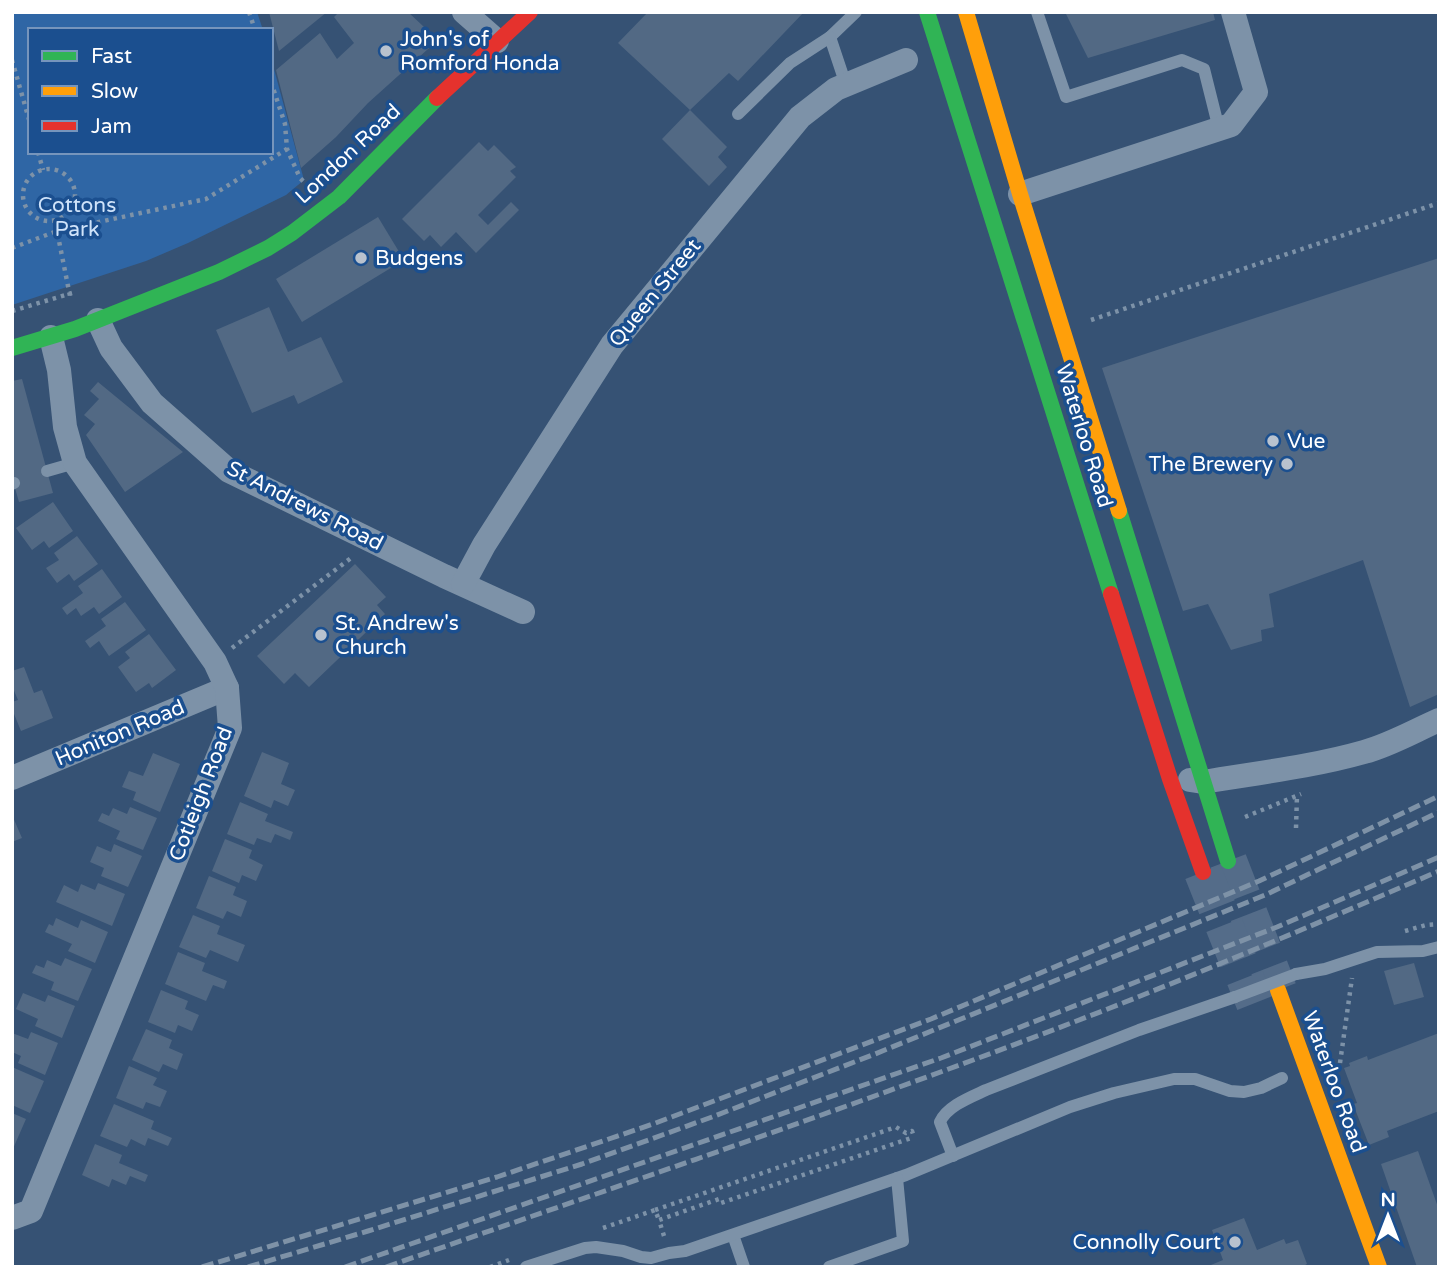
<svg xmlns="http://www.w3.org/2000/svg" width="1451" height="1279" font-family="'Varela Round',sans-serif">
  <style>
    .green { fill: #2f66a5 }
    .building { fill: #526984 }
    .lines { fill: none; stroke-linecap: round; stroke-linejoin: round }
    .primary-tunnel { stroke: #546c89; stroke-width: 38; stroke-dasharray: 38 19; stroke-linecap: butt }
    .path { stroke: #7d92a8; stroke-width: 4.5; stroke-dasharray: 3.5 5; stroke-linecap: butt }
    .lane { stroke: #7d92a8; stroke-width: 12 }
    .street { stroke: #7d92a8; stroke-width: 24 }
    .fast { stroke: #30b455; stroke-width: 16 }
    .slow { stroke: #ff9f0a; stroke-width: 16 }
    .jam { stroke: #e5322d; stroke-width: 16 }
    .rail { stroke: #7e92a7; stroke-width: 5; stroke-dasharray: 12 5; stroke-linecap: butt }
    .lane-bridge { stroke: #7d92a8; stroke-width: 12 }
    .poi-dot { fill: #b9c2ce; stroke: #1b4f8f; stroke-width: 2.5 }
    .labels { text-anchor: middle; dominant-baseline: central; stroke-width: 7; stroke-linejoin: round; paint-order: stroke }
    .poi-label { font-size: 21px; fill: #fff; stroke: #1b4f8f; text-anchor: start }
    .street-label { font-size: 21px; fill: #fff; stroke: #1b4f8f }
    .park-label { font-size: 21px; fill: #cfe3fa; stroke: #1b4f8f }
  </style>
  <rect width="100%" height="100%" fill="#365274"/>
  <polygon class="green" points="12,12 257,12 263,30 30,30 30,152 271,152 271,58 304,180 286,195 188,243 146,261 12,305"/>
  <g class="building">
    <polygon points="269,12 327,12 279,51"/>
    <polygon points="339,12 408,12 438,40 368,103 336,137 301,168 276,70 320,33 337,59 354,43 334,17"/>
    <polygon points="648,12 804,12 738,81 729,73 690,110 727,147 718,157 727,167 709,186 662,139 690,110 618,43"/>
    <polygon points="1065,12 1213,12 1215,20 1088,58"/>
    <polygon points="479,142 488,151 494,145 516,167 510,171 516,177 478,215 488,225 511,202 519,210 476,253 456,232 441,247 430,235 424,241 402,219"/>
    <polygon points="378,217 404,260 302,322 276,279"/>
    <polygon points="1439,258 1439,694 1410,707 1363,560 1269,594 1274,627 1261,630 1262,641 1231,650 1208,604 1183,611 1102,368"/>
    <polygon points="269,307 288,352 321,337 343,382 298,404 294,395 252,413 216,330"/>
    <polygon points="22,379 53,493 19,502 12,478 12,381"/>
    <polygon points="98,382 183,452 125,492 86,435 95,424 84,415 99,399 90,391"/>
    <polygon points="53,502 73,531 49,548 44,541 32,550 16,528"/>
    <polygon points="77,536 98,564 74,581 69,574 57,583 46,568 59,560 54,553"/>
    <polygon points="355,564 386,597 377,605 385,614 309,687 295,673 284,684 257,656"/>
    <polygon points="102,569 122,597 99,614 94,607 81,616 76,608 67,615 62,608 83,593 78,586"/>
    <polygon points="125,602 146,630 109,656 99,641 90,648 85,641 106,626 101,619"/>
    <polygon points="149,634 176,670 152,688 149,683 136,692 118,667 130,658 125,652"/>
    <polygon points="24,667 34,693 42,690 53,718 21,731 12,709 12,702 18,700 12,686 12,671"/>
    <polygon points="262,752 289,763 281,784 295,790 288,806 274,800 271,808 244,796"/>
    <polygon points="153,753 180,764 160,812 133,800 136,792 122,787 129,771 143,776"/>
    <polygon points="240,802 268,814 265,821 293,832 290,840 275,834 271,843 257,838 254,845 227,834"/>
    <polygon points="130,807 157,818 143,850 116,839 120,831 98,821 102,813 109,816 113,808 127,814"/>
    <polygon points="12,815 22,838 12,842"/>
    <polygon points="225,839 252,850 249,858 263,865 256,881 242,875 239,883 212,871"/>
    <polygon points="114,844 142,856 128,887 101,876 104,868 90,862 97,846 111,852"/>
    <polygon points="209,876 236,887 233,895 247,901 241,917 227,911 223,919 196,908"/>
    <polygon points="98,883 125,894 112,926 56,902 64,885 78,892 81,884 95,890"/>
    <polygon points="193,915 220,926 217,934 245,945 238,962 210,950 206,958 179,947"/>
    <polygon points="56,918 78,928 81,920 108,932 95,963 68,951 72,944 45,932 49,924 53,926"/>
    <polygon points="178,952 205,963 202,971 227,981 224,989 213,985 206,1001 165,984"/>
    <polygon points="65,958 92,969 78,1001 51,990 54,982 32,973 36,965 44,968 47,960 61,966"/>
    <polygon points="1414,963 1424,997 1394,1005 1384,971"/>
    <polygon points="161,990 188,1001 185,1009 199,1015 192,1031 178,1025 175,1033 148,1022"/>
    <polygon points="23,993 45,1002 48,995 75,1006 62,1038 35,1026 38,1019 16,1009"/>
    <polygon points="146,1029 172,1040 169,1048 183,1054 177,1070 163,1064 159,1072 132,1060"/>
    <polygon points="31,1032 58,1043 45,1075 18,1063 21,1056 12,1052 12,1033 28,1039"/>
    <polygon points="1439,1033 1439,1111 1387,1131 1389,1137 1369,1145 1353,1104 1357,1103 1344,1068 1350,1066 1349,1063 1367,1056 1368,1060"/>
    <polygon points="129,1066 157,1078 153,1085 167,1091 160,1107 146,1102 143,1109 116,1098"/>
    <polygon points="12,1067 44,1081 30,1113 12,1105"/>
    <polygon points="114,1104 154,1121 151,1129 172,1138 168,1146 148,1138 145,1146 131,1139 127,1147 100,1136"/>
    <polygon points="12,1113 26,1119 12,1151"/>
    <polygon points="95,1144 122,1155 119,1163 148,1175 145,1182 130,1176 126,1185 112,1179 109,1187 82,1175"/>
    <polygon points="1418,1151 1439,1210 1439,1267 1417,1267 1381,1164"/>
    <polygon points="1244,1218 1257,1250 1284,1239 1286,1244 1298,1240 1307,1264 1301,1267 1206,1267 1223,1260 1212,1230"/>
  </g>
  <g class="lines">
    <g class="primary-tunnel">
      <polyline points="1228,861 1278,990"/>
      <polyline points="1203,872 1255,1003"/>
    </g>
    <g class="path">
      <polyline points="249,12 255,30"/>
      <polyline points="12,60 30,123"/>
      <polyline points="271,82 285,124 287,149 300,178 305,183"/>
      <polyline points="38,152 43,170"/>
      <circle cx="49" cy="195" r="26"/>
      <polyline points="55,221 57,231 206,199 287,149"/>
      <polyline points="12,248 57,231 70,296"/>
      <polyline points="12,311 72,293"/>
      <polyline points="1091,320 1439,203"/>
      <polyline points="232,648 351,558"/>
      <polyline points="1245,817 1301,794"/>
      <polyline points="1296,828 1297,795"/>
      <polyline points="1405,931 1426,925 1439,924"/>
      <polyline points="1340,1063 1352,978"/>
      <polyline points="655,1210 896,1127 906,1133 912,1131 914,1137"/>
      <polyline points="603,1228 655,1210 659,1220"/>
      <polyline points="664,1236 659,1220 719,1199 721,1203 914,1137"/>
      <polyline points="490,1267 509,1260"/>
    </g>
    <g class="lane">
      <polyline points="1037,12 1066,97 1182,60 1204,69 1219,129"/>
      <polyline points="846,85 830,37 856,12"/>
      <polyline points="738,114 790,63 830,37"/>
      <polyline points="47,471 75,463"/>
      <polyline points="12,484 14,483"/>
      <polyline points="1296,974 1325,969 1377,952 1423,951 1439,947"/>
      <path d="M953,1156L940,1122C947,1106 971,1097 986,1090L1139,1030L1235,997"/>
      <polyline points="733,1235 744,1267"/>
      <polyline points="526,1267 585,1248 596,1247 623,1251 641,1257 651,1258 669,1253 685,1251 906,1175 1070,1107 1114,1093 1174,1079 1195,1079 1230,1091 1244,1092 1261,1088 1282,1078"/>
      <polyline points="829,1267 903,1241 897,1178"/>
    </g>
    <g class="street">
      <polyline points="464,12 497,41"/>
      <polyline points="1020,194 1231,125 1256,92 1233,12"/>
      <polyline points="98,320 111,348 152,403 229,471 444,576 523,612"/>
      <polyline points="463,584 484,545 612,345 800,117 836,89 906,60"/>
      <polyline points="12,778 227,688"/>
      <path d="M1190,780L1203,782C1256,773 1311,767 1364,752C1390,745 1414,731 1439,720"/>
      <polyline points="12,1218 31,1211 230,728 227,688 215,662 75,463 65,427 59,370 51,337"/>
    </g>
    <g class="fast">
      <polyline points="927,12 1111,594"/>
      <polyline points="12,348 75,329 219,272 268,248 292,233 339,197 437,98"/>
      <polyline points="1119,511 1228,861"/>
    </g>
    <g class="slow">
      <polyline points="966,12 1020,194 1119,511"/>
      <polyline points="1278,990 1379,1267"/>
    </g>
    <g class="jam">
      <polyline points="437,98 530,12"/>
      <polyline points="1111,594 1170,779 1203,872"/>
    </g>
    <g class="rail">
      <polyline points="202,1267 497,1177 653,1124 931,1019 1259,881 1439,796"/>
      <polyline points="248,1267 368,1231 582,1164 712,1117 875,1054 1204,920 1265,895 1439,812"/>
      <polyline points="345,1267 941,1058 1277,927 1439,857"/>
      <path d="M386,1267C626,1183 868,1102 1105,1010C1217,966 1328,919 1439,871"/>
    </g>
    <polyline class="lane-bridge" points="1235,997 1296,974"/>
  </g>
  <g class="poi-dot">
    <circle cx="386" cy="51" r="7"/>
    <circle cx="361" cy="258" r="7"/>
    <circle cx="1273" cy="441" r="7"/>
    <circle cx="1287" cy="464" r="7"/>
    <circle cx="321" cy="635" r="7"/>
    <circle cx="1235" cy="1242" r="7"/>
  </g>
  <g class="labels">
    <g class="poi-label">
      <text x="400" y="39">John's of<tspan x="400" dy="24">Romford Honda</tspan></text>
      <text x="375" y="258">Budgens</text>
      <text x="1287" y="441">Vue</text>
      <text x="1273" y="464" text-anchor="end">The Brewery</text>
      <text x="335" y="623">St. Andrew's<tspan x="335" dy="24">Church</tspan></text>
      <text x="1221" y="1242" text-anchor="end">Connolly Court</text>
    </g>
    <g class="street-label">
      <text transform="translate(348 154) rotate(-43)">London Road</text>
      <text transform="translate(655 293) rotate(-51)">Queen Street</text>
      <text transform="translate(1084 436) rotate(73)">Waterloo Road</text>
      <text transform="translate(305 506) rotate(27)">St Andrews Road</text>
      <text transform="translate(120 733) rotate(-23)">Honiton Road</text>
      <text transform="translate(201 794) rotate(-69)">Cotleigh Road</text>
      <text transform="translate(1334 1082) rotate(70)">Waterloo Road</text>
    </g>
    <g class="park-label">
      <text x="77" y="205">Cottons<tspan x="77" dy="24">Park</tspan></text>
    </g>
  </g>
  <rect width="1451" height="1279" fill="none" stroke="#ffffff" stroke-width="28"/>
  <rect x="28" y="28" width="245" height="126" fill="#1b4f8f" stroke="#7695bc" stroke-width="2"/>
  <rect x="42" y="51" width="35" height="10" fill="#30b455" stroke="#7695bc" stroke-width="2"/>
  <text x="91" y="63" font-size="21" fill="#ffffff">Fast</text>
  <rect x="42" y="86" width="35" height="10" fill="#ff9f0a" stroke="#7695bc" stroke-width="2"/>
  <text x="91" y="98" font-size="21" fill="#ffffff">Slow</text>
  <rect x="42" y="121" width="35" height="10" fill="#e5322d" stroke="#7695bc" stroke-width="2"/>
  <text x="91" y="133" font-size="21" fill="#ffffff">Jam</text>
  <g transform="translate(1388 1216)" stroke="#1b4f8f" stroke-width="5" paint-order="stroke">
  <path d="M0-5L12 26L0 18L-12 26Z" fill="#ffffff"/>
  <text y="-10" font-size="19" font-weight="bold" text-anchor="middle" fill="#ffffff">N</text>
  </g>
</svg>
